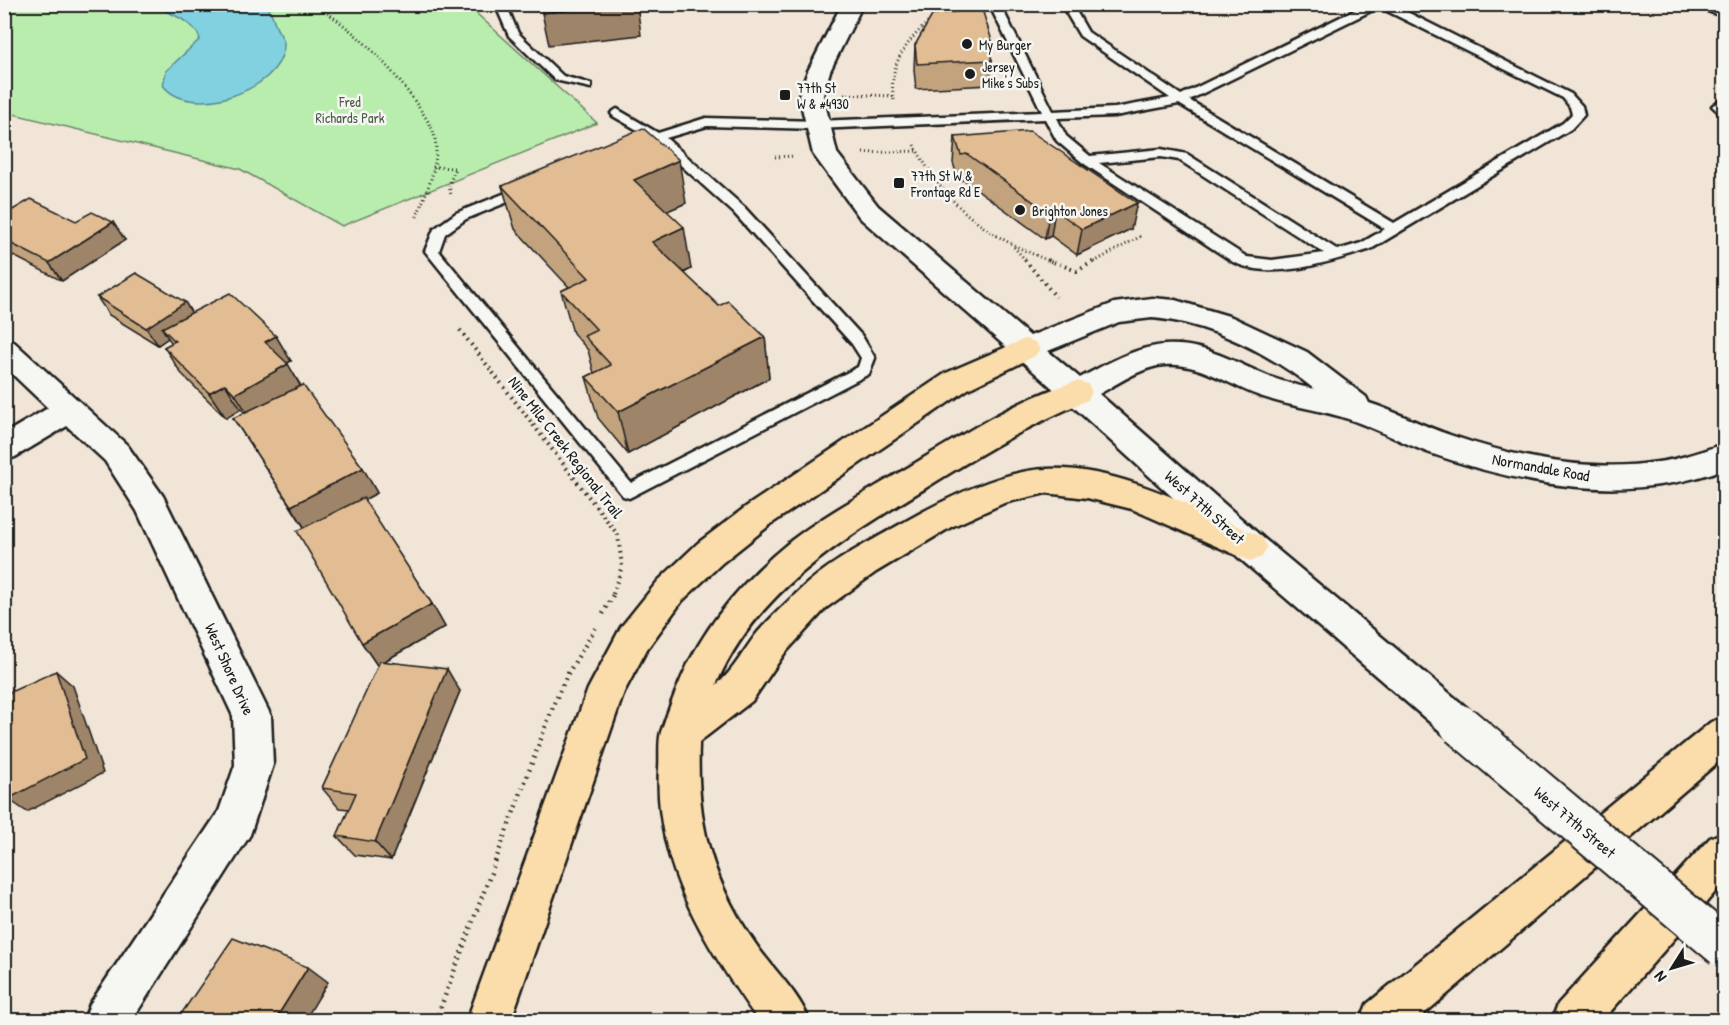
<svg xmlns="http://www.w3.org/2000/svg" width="1729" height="1025" font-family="'Patrick Hand',sans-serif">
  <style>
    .green { fill: #b9edae; stroke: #6a8465; stroke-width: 1.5 }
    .water { fill: #82d1e0; stroke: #598992; stroke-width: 1.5 }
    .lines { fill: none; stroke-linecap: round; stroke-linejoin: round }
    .service-casing { stroke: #1c1c1c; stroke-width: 5 }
    .minor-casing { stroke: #1c1c1c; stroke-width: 5 }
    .tertiary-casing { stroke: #1c1c1c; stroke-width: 5 }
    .motorway-casing { stroke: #1c1c1c; stroke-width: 5 }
    .path-far2 { stroke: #1c1c1c; stroke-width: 3; stroke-dasharray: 1 3; stroke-linecap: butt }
    .path-far1 { stroke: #1c1c1c; stroke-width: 4; stroke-dasharray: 1.5 4.5; stroke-linecap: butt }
    .path { stroke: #1c1c1c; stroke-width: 4.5; stroke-dasharray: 1.5 5; stroke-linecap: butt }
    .service { fill: #f6f6f2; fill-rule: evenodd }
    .minor { fill: #f6f6f2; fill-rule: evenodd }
    .tertiary { fill: #f6f6f2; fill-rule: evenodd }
    .motorway { fill: #fbddab; fill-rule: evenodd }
    .tertiary-bridge-casing { stroke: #1c1c1c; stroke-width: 44; stroke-linecap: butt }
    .tertiary-bridge { stroke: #f6f6f2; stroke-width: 40 }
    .wall { fill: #c2a37e; stroke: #1c1c1c; stroke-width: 1.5 }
    .shaded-wall { fill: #9e8467; stroke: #1c1c1c; stroke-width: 1.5 }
    .building { fill: #e2bd93; stroke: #1c1c1c; stroke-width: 1.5 }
    .poi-dot { fill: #1c1c1c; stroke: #f6f6f2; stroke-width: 2 }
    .labels { text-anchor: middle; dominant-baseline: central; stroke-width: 5; stroke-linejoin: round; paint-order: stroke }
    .far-poi-label { font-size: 14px; fill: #1c1c1c; stroke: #f6f6f2; text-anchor: start }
    .far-park-label { font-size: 14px; fill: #4b5b48; stroke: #f6f6f2 }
    .street-label { font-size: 16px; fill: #1c1c1c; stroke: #f6f6f2 }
  </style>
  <rect width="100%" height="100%" fill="#f0e5d6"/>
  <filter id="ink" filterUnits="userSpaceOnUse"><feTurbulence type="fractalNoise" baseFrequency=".0167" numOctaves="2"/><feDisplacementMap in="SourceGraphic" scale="12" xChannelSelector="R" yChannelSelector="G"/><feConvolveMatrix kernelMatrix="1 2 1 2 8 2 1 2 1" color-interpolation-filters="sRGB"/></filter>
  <g filter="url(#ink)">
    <polygon class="green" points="466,4 597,123 342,226 240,169 5,112 5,5"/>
    <path class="water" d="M149,5H265C273,11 273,20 277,29C280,34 285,40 284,45C282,91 189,121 163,85L166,71L200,39C195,21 166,11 149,5Z"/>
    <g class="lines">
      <defs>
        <g id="service">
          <polygon points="495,4 506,4 518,33 563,76 591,84 591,88 555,80 509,36"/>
          <path d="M989,4H1000L1053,111L1115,108L1170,98L1080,36L1061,4H1072L1088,32L1181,95L1367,4H1391L1571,94L1582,106L1584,115L1571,129L1371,249C1331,261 1274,282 1233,262L1083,163L1057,141L1045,119L816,129L707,126L666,138L744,207L862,336L875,358L869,374L629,498L623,496L425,251L434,229L456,213L648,136L613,116L611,113L617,109L658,133L706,118L816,121L1042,112ZM1379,7L1563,98L1570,107L1572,114L1563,123L1394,223L1189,100ZM1179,104L1385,229L1361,243L1338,250L1187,154L1161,149L1090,156L1066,136L1057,118L1115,116ZM655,142L734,213L852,344L861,358L858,367L631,483L439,251L445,234L466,219ZM1161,157L1179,160L1324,253L1272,260L1247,257L1099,163Z"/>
          <polygon points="1724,97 1724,117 1712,106"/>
        </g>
        <polygon id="minor" points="4,339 14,342 127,445 163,496 271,716 273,765 250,835 132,1020 84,1020 90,1004 219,811 235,765 233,716 137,511 105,461 67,426 15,457 4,461 4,434 48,408 4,366"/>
        <g id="tertiary">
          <path d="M842,4H863L830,71L823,95L837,153L878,206L1030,336L1114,303L1152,298L1175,300L1232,317L1307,352L1366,397L1369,403C1397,412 1423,426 1450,435C1514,457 1590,473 1658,462C1681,459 1702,451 1724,444V469C1627,505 1523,486 1427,452C1401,442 1377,429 1351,420C1323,410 1292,407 1263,397C1231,387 1201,362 1165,365C1141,367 1119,383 1099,394L1262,537L1473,713L1479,725L1473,737L1460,742L1447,737L1238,557L1066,400L860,218L813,154L799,95L808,71ZM1152,318C1210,323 1270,353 1314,389C1299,386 1284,382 1270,377C1236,363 1203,342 1165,345C1135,347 1106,364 1080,378L1048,351L1119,322Z"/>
          <polygon points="1700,4 1724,4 1724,17 1702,9"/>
        </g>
        <g id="motorway">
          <polygon points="1025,339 1035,342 1040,349 1035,356 968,389 771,524 722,563 682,601 647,649 624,692 511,1020 467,1020 588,689 621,627 658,581 698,543 747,506 946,373"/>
          <path d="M1077,381L1088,384L1092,392L1088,400C1028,425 979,455 924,489C843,539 755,592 716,685C734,671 744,649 758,632C771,617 786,603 800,590C828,563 866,544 899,525C939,502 1000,470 1047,469C1119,466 1197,509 1262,537L1267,547L1262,557L1250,561L1132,509L1087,498L1046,493L1004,503L951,527L876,572L826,608L784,654L752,701L699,742V745C696,825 712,883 759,949C776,972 799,994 809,1020H758C706,946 653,863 659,768C660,757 658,741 661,732C667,714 674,695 682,677C706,623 746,577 792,540C823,516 858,497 892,477C952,442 1010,401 1077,381Z"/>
          <polygon points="1724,717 1724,757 1417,1020 1361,1020 1367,1004 1711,722"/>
          <polygon points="1724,832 1724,882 1603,1020 1552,1020 1558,1004 1710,838"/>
        </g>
      </defs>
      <use href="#service" class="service-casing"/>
      <use href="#minor" class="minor-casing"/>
      <use href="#tertiary" class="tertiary-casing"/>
      <use href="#motorway" class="motorway-casing"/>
      <g class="path-far2">
        <path d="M314,4C355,30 388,63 416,103C423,114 433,126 435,139C440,166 425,194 416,219"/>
        <polyline points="937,15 950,4"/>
        <polyline points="844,94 893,96"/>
        <path d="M894,100C887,66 906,41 931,20"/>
        <path d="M914,145C948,208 986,236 1052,262"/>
        <polyline points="863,153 917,151"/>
        <polyline points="775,157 795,156"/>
        <polyline points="433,167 455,168 449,186 451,195"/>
        <polyline points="1014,247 1027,262"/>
        <polyline points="1094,262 1143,235"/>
      </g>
      <g class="path-far1">
        <polyline points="1025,260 1056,297"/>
        <polyline points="1048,260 1077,271 1096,260"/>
        <polyline points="460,330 618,535 622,566 612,597"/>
      </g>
      <g class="path">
        <polyline points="603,614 613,595"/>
        <polyline points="436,1020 554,704 567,675 598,624"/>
      </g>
      <use href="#service" class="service"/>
      <use href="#minor" class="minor"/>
      <use href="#tertiary" class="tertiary"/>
      <use href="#motorway" class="motorway"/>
      <defs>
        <polyline id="tertiary-bridge" points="1460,725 1724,947"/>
      </defs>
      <use href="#tertiary-bridge" class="tertiary-bridge-casing"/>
      <use href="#tertiary-bridge" class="tertiary-bridge"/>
    </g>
    <g class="wall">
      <polygon points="992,41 990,54 992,60 990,85 916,89 914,70 915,45"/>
      <polygon points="955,137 1131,229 1077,255 1051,236 1045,239 964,180 959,181 953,163"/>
      <polygon points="502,186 686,203 667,211 691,269 684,273 719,306 765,337 769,378 628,454 598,418 586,377 594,373 588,350 573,333 561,291 569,287 515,229"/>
      <polygon points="4,206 9,212 76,221 125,240 62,281 4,251"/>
      <polygon points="97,297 192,313 291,361 287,363 301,386 363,468 377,493 364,500 432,604 445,627 383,662 460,691 391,860 355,855 337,836 349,809 339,808 322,788 379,664 377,665 362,643 304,527 233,418 245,413 241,409 226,418 181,373 164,347 172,343 168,338 158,345 109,315"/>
    </g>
    <g class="shaded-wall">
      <polygon points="624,4 637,4 641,35 549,45 542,13"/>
      <polygon points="679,160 686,203 642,222 634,180"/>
      <polygon points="1137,203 1131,229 1077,255 1082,229"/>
      <polygon points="4,206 14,219 4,225"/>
      <polygon points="1055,210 1051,236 1045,239 1049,213"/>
      <polygon points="113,222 125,240 62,281 49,263"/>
      <polygon points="684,227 691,269 660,284 652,242"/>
      <polygon points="185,302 196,320 162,328 168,338 158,345 146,328"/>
      <polygon points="276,336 291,361 280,367 265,342"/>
      <polygon points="765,337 769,378 628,454 618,412"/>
      <polygon points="288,364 302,389 251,419 235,394"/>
      <polygon points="225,384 241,409 226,418 209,393"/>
      <polygon points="363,468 377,493 306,530 291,506"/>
      <polygon points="4,590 8,594 4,597"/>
      <polygon points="432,604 445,627 377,665 362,643"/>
      <polygon points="447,669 460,691 391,860 375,842"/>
      <polygon points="56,671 73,686 103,773 27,812 8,799"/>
      <polygon points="308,967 328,982 305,1020 275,1020"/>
    </g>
    <g class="building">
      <polygon points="541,4 624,4 542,13"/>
      <polygon points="982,9 992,41 986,41 992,60 917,64 915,45 933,14"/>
      <polygon points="643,128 679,160 634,180 684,227 652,242 719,306 728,301 765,337 618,412 586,377 611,365 584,336 597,330 561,291 589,278 502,186"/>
      <polygon points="1030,131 1137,203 1082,229 1055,210 1049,213 967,154 961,155 955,137"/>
      <polygon points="31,199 76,221 92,212 113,222 49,263 4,240 4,215"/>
      <polygon points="136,273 185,302 146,328 97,297"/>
      <polygon points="230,293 276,336 265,342 288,364 235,394 225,384 209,393 164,347 175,341 162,328"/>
      <polygon points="303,385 363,468 291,506 233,418"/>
      <polygon points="363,498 432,604 362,643 297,531"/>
      <polygon points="380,661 447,669 375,842 337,836 356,793 322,788"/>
      <polygon points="56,671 85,759 8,799 4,787 4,695"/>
      <polygon points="233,938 308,967 275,1020 177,1020"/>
    </g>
  </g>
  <g class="poi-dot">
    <circle cx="967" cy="44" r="6"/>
    <circle cx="970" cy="74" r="6"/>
    <rect x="779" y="89" width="12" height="12" rx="3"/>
    <rect x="893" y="177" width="12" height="12" rx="3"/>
    <circle cx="1020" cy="210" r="6"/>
  </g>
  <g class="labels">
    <g class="far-poi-label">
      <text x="979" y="44">My Burger</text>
      <text x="982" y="66">Jersey<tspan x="982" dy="16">Mike's Subs</tspan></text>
      <text x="797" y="87">77th St<tspan x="797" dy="16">W &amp; #4930</tspan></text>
      <text x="911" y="175">77th St W &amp;<tspan x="911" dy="16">Frontage Rd E</tspan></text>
      <text x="1032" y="210">Brighton Jones</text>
    </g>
    <g class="far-park-label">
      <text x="350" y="101">Fred<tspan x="350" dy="16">Richards Park</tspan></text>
    </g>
    <g class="street-label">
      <text transform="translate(566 447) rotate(52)">Nine Mile Creek Regional Trail</text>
      <text transform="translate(1541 467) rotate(10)">Normandale Road</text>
      <text transform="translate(1205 507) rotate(42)">West 77th Street</text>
      <text transform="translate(230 669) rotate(66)">West Shore Drive</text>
      <text transform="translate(1575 822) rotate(40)">West 77th Street</text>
    </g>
  </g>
  <rect width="1729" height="1025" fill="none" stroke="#f6f6f2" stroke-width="24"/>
  <rect x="12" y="12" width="1705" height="1001" fill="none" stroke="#1c1c1c" stroke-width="2" filter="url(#ink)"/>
  <g transform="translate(1672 968) rotate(233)" stroke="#f6f6f2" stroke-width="4.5" paint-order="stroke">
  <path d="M0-4.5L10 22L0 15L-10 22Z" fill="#1c1c1c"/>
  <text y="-9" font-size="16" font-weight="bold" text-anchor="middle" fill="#1c1c1c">N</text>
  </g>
</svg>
